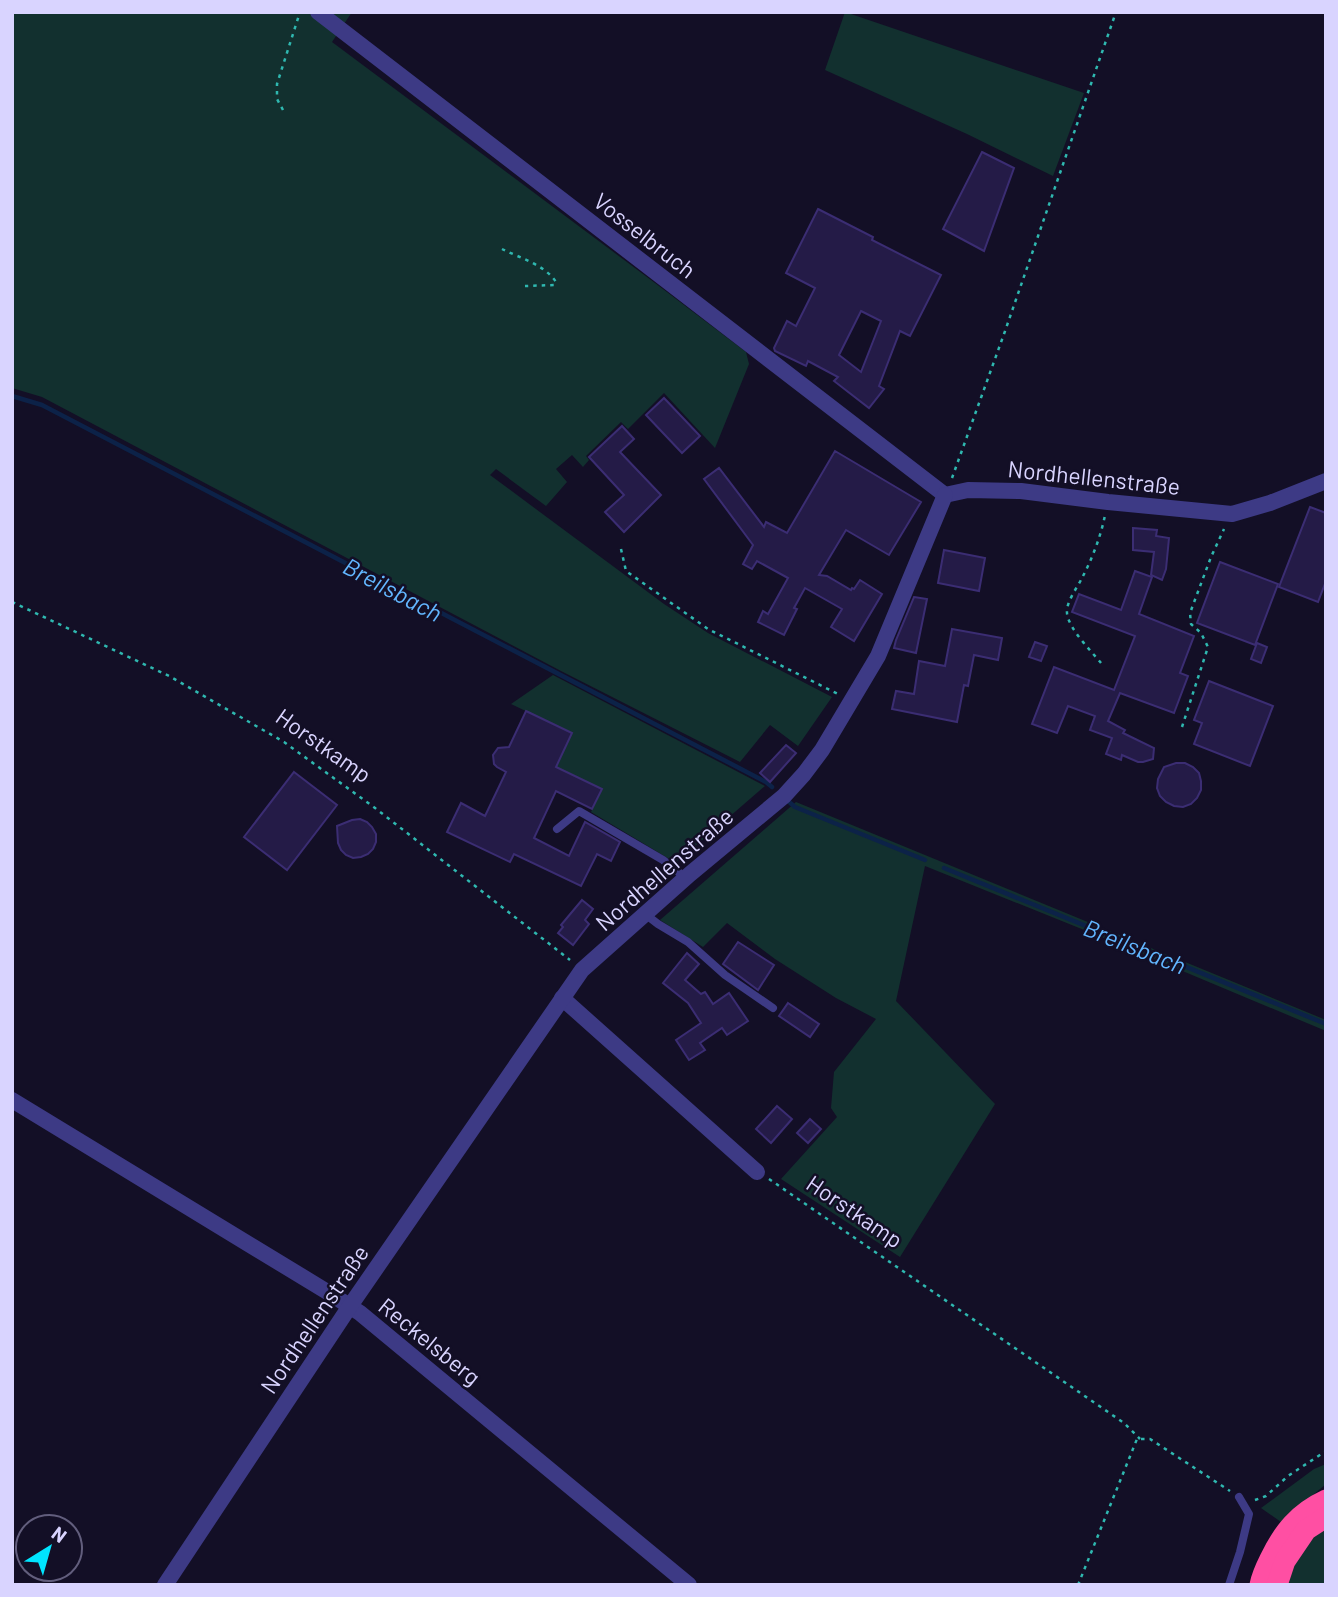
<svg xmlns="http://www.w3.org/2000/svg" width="1338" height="1597" font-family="Barlow,sans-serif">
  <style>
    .green { fill: #12302f }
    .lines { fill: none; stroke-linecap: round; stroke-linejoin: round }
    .stream { stroke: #0c2248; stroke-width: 4.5 }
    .building { fill: #241b47; stroke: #3b2d73; stroke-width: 2; fill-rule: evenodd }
    .path { stroke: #2fb8b0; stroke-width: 2.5; stroke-dasharray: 3.5 5; stroke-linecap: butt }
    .service { stroke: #3d3a85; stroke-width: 8 }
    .minor { stroke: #3d3a85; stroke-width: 16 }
    .motorway { stroke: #ff4fa3; stroke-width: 21 }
    .labels { text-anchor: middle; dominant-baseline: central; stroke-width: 5; stroke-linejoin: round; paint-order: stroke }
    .street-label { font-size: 23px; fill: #d9d4ff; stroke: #130f26 }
    .water-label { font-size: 24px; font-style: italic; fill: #62b6ff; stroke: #130f26 }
  </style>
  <rect width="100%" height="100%" fill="#130f26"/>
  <g class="green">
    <polygon points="12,12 352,12 332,42 655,283 746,352 749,364 715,448 664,393 628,429 621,422 586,456 589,460 583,467 572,455 556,469 567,482 546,506 496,469 490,475 664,604 708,633 832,697 798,746 770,725 740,762 561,671 42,397 12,388"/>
    <polygon points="845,12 1084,93 1053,176 967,134 825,70"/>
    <polygon points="553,675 765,786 676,863 591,812 602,789 556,767 572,733 511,704"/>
    <polygon points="796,802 1326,1020 1326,1031 1099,936 925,866 896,1001 995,1104 900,1257 781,1179 837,1117 831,1108 834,1072 876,1019 836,998 775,959 727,923 703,947 660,920"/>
    <polygon points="1326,1464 1326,1484 1281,1522 1261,1508 1314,1469"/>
    <polygon points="1326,1525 1326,1585 1284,1585 1302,1546"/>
  </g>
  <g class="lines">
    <g class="stream">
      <polyline points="12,396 42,405 766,782 772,787"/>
      <polyline points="788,801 795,807 925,860"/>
      <polyline points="944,868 1326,1024"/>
    </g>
  </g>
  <g class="building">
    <polygon points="982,152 1014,168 984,251 943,229"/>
    <path d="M818,209L873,237L872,240L941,275L910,336L900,331L879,386L884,389L869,408L834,381L838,377L808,361L806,366L775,351L774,348L787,321L796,326L815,288L786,273ZM861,311L881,321L861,372L839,355Z"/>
    <polygon points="664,398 700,436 682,453 646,415"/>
    <polygon points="622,426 634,439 620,452 661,495 624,532 605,512 624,495 589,457"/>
    <polygon points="835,451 921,502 889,555 846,530 819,575 827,576 851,590 852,588 854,589 860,580 882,594 854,641 831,627 842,609 805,588 794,608 797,609 784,635 758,622 763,611 768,614 788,578 757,561 752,569 743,564 753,545 704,479 719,468 764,527 766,522 787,533"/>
    <polygon points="1310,507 1326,513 1326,581 1318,602 1279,587"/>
    <polygon points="1133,528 1157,530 1156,536 1169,538 1166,569 1162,580 1151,575 1154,552 1133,550"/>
    <polygon points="944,550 985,558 979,591 938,583"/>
    <polygon points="1220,562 1278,584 1255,645 1197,623"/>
    <polygon points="1135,571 1152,577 1139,614 1194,636 1180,673 1188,676 1174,713 1120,693 1108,721 1125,730 1123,733 1154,748 1153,759 1143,762 1138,762 1122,755 1121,760 1106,754 1112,738 1090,730 1095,716 1068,706 1057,733 1032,724 1054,667 1114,690 1135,636 1072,612 1079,594 1121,610"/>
    <polygon points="914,597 927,599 916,653 894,648 896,640"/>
    <polygon points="952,629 1002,638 998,660 974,655 968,686 964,685 957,722 892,709 896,691 914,694 919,661 945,666"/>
    <polygon points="1035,642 1047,646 1041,661 1029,657"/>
    <polygon points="1257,643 1267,647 1261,663 1251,659"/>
    <polygon points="1209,681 1273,706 1250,766 1194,744 1202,723 1194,720"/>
    <polygon points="526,711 572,733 556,767 602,789 592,809 556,791 534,838 569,856 585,822 620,842 611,861 597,854 581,886 514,854 510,862 447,832 461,803 485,816 506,772 497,767 494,764 493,755 498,748 509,747"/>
    <polygon points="786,745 796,753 770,782 760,773"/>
    <polygon points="1176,763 1185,763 1193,767 1199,773 1201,781 1201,790 1197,798 1191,804 1183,807 1174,806 1166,802 1160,796 1157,788 1158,779 1164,767"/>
    <polygon points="294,772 337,805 287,870 244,837"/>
    <polygon points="360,819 367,822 372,827 376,834 376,842 373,849 368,854 361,857 353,858 346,855 341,850 338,843 337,826 352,820"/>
    <polygon points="582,900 593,909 585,920 589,924 573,945 558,933 563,927 561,925"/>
    <polygon points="738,942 774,965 758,990 723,964"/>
    <polygon points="687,953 699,964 685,980 701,994 705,992 713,1004 729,993 748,1021 727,1035 722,1028 700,1043 705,1050 689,1060 676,1040 701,1023 688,1003 663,983"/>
    <polygon points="788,1003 819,1024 810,1037 779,1016"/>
    <polygon points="777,1106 792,1119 771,1143 756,1129"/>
    <polygon points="810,1119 821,1129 808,1143 797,1133"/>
  </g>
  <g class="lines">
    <g class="path">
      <polyline points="283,110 277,99 277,84 300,12"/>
      <path d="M502,249C520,258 545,265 556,282L554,285L525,286"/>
      <polyline points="952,478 1004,334 1116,12"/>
      <polyline points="621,549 626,571 708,629 840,695"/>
      <polyline points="12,602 169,676 284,742 375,808 570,960"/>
      <path d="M1101,663C1092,652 1068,628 1067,613C1066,602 1077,588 1082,578C1092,559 1101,536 1105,515"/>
      <polyline points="1182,727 1208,647 1201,633 1191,624 1190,613 1211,557 1224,529"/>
      <polyline points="769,1179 1124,1423 1140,1439"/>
      <polyline points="1255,1500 1266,1496 1288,1476 1326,1451"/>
      <polyline points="1078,1585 1137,1439 1150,1439 1230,1491"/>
    </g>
    <g class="service">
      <polyline points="557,829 579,811 663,860 686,878"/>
      <polyline points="645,914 658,924 688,942 725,975 773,1008"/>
      <polyline points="1229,1585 1240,1552 1249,1514 1239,1497"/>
    </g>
    <g class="minor">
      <polyline points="318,12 945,495"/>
      <polyline points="945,495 968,490 1021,491 1108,502 1232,514 1270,503 1326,481"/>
      <polyline points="562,998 757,1172"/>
      <polyline points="12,1100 334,1296 360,1313 689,1585"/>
      <polyline points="165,1585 350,1306 582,970 690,874 784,796 804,774 822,750 878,656 945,495"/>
    </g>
    <g class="motorway">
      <path d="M1260,1585C1262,1575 1266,1567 1270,1559C1283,1532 1298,1513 1326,1500"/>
      <polyline points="1277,1585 1285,1561 1306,1530 1326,1517"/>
    </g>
  </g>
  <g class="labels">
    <g class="street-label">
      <text transform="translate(645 235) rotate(38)">Vosselbruch</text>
      <text transform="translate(1094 477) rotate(6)">Nordhellenstraße</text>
      <text transform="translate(324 745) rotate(35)">Horstkamp</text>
      <text transform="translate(664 869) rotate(-41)">Nordhellenstraße</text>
      <text transform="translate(855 1211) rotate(34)">Horstkamp</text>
      <text transform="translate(314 1319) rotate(-56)">Nordhellenstraße</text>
      <text transform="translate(430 1341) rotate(39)">Reckelsberg</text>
    </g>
    <g class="water-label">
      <text transform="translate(393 589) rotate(28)">Breilsbach</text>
      <text transform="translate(1135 946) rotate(22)">Breilsbach</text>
    </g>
  </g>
  <rect width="1338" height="1597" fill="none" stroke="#d9d4ff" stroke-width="28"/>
  <g transform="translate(49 1548) rotate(37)"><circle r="33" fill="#130f26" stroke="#625e7d" stroke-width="2"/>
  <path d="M0-5L12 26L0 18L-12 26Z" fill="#00e5ff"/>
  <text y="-10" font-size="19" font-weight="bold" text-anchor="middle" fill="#d9d4ff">N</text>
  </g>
</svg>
